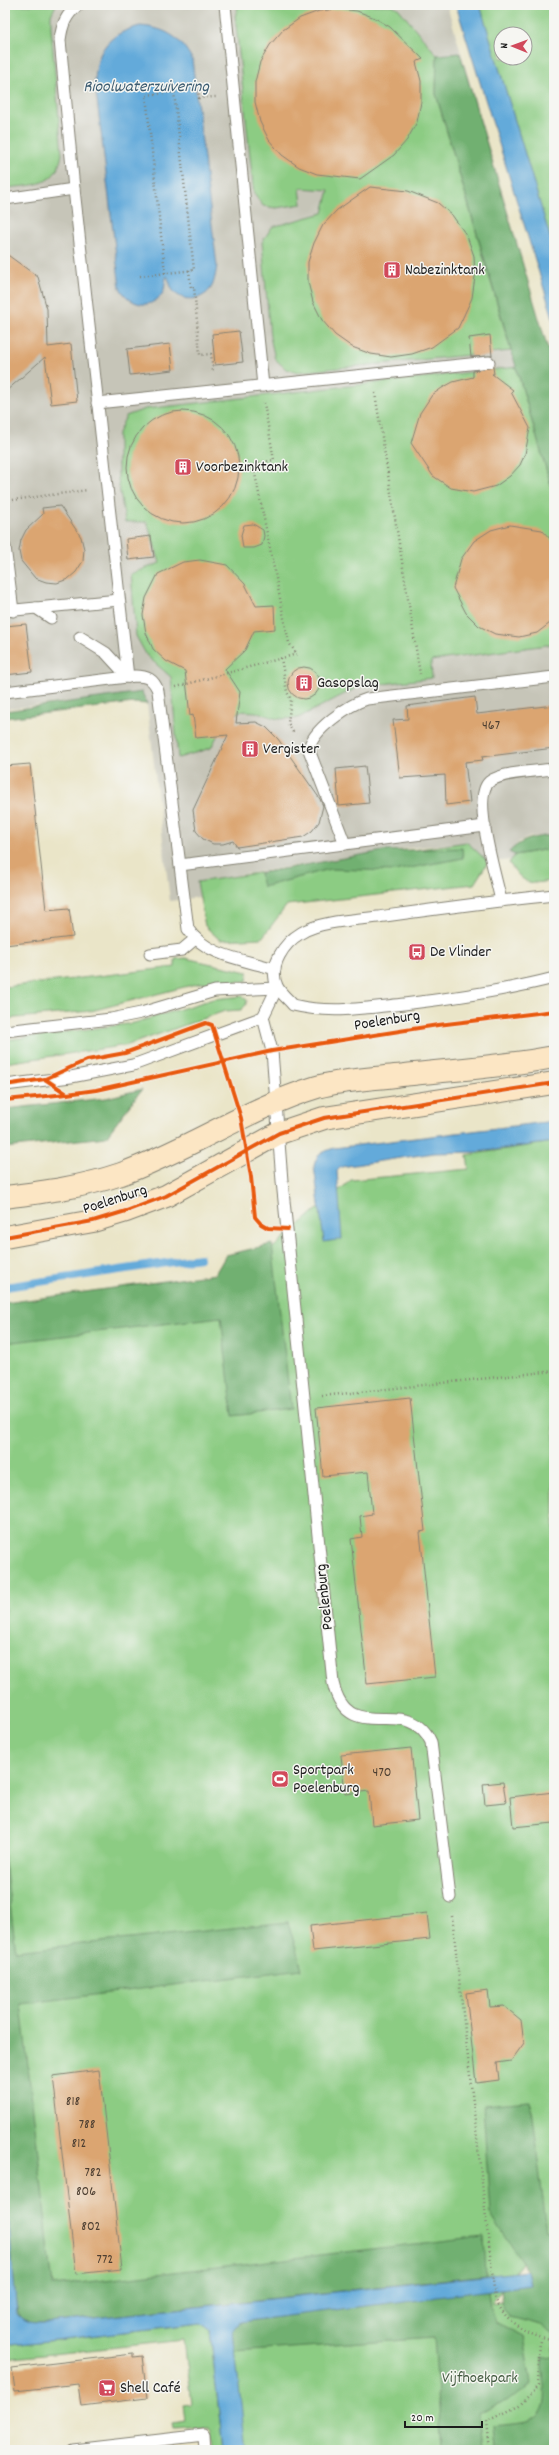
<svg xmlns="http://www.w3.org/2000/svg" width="559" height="2455" font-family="Dekko,sans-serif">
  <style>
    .industrial { fill: #c6c5b8 }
    .green { fill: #8ccc83; stroke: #547450; fill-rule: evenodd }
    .forest { fill: #71b071; stroke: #466646 }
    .water { fill: #64aada; stroke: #40637b }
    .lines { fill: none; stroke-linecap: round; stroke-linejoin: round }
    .stream { stroke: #64aada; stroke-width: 8 }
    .building { fill: #dba571 }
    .lane-casing { stroke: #838072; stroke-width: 13 }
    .secondary-casing { stroke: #838072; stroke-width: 24 }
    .path { stroke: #838072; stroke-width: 2.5; stroke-dasharray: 1 3; stroke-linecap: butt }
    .lane { stroke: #fff; stroke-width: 11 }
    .secondary { stroke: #fce6c4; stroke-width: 22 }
    .cycleway-casing { stroke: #f6f6f2; stroke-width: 6 }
    .cycleway { stroke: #e8590c; stroke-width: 4 }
    .labels { text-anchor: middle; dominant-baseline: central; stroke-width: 3; stroke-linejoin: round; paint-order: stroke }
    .number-label { font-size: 14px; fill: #4c3e31 }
    .poi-label { font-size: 16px; fill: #1c1c1c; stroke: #f6f6f2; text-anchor: start }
    .street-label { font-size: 16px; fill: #1c1c1c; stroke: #f6f6f2 }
    .park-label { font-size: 16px; fill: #435a40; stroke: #f6f6f2 }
    .water-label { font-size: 17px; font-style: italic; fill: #3c5c71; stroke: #f6f6f2 }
  </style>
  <rect width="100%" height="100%" fill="#f6f6f2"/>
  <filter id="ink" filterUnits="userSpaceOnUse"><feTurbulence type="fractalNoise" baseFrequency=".025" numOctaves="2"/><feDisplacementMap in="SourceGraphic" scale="8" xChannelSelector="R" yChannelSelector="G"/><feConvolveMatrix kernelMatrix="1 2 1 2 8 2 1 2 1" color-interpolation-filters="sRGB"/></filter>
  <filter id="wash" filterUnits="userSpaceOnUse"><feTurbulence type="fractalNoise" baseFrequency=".012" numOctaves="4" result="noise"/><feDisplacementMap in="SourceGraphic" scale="16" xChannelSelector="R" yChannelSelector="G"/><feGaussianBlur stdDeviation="0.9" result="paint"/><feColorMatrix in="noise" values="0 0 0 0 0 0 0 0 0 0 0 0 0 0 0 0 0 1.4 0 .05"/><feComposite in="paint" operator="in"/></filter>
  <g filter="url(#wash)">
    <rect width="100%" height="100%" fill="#eae5c8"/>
    <polygon class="industrial" points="5,5 447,5 554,369 554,835 530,837 519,842 509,852 515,855 512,860 488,862 467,842 383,851 197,882 199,897 170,901 147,704 142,693 5,709"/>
    <g class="green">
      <path d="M5,5H56L51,15V27L62,154C57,187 33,185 5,188Z"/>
      <polygon points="239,5 391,5 398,8 437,55 436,94 511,351 298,372 286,369 275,359 270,337 262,242 272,227 323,213 329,190 300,188 302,204 276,208 263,206 254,194 235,16"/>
      <path d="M480,5H554V250ZM501,34H525V58H501Z"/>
      <polygon points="516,367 554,496 554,644 431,661 432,678 358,687 298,718 278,719 256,712 240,711 223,725 211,748 178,758 171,677 147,656 136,636 131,574 160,563 147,522 125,522 118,480 118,433 126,416 145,409"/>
      <polygon points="467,842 488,862 474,884 287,905 262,938 220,940 205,926 197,882"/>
      <path d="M554,848V880C528,885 525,885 509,863L515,855Z"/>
      <polygon points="185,958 248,972 247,981 200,983 91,1011 5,1019 5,987 175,967 175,959"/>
      <polygon points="243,996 247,1000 246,1005 241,1010 225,1011 128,1045 5,1063 5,1040 134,1023 213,999"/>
      <polygon points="554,1142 554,2252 528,2255 491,2303 554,2291 554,2450 231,2450 221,2314 13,2333 5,2250 5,1309 238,1278 351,1180 469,1169 467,1155"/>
      <polygon points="201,2323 210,2330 223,2450 212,2450 210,2432 207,2428 174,2430 173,2424 185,2422 183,2404 192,2403 184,2340 5,2359 5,2343 12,2345"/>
    </g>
    <g class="forest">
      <polygon points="460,53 554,369 554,496 436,94 437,55"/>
      <polygon points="142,692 147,704 134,703 5,718 5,711"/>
      <path d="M554,835V848L515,855L509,852C523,838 535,837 554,835Z"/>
      <polygon points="462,848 463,858 394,871 330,869 263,887 260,873 383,851"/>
      <polygon points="142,1089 106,1137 5,1148 5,1109 106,1098"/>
      <polygon points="272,1244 291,1409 233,1416 221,1317 5,1343 5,1303 215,1274 226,1255"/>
      <polygon points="5,1862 16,1951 288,1922 302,1969 21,2004 53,2286 484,2236 486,2275 48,2323 32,2323 20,2318 16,2304 5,2179"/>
      <polygon points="530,2101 547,2230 554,2230 554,2335 541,2325 510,2317 503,2307 501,2288 531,2284 528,2271 490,2213 483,2105"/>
      <polygon points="488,2289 490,2308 495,2322 524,2336 532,2384 515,2397 479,2413 483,2450 442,2450 434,2338 235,2352 233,2330 240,2322"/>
      <path d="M554,2356V2450H495L493,2426C525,2422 549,2427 545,2385C544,2374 540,2368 543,2357Z"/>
    </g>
    <g class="water">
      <polygon points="456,5 480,5 554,250 554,321"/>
      <path d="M140,26C166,28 180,37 192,59L217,266C216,272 215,278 213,284C207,299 187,304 175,293C170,288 170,281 167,276C164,280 166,288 162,294C150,311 129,305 120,288L95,83C96,50 108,34 140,26Z"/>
      <path d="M554,1121V1142L478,1152L434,1153L341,1167L337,1171L342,1239L324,1242L314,1166C316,1154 323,1152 334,1148Z"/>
      <path d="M5,2179L17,2314C25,2324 36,2323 48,2323L528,2271L531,2285L240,2322L233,2331L246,2450H223L210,2330L201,2323L12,2345L5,2343Z"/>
    </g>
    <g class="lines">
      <polyline class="stream" points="5,1287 200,1258"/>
    </g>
    <g id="blocks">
      <g class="building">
        <polygon points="339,9 357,11 375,18 390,27 423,59 416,62 421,81 421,102 417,122 407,140 394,155 360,179 317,174 299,167 282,155 269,140 260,122 255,102 255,82 260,62 270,45 283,30 300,18 319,11"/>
        <polygon points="370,187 408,191 438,203 452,215 467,236 474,256 475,277 472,298 458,328 432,347 412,354 391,357 371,354 352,347 335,335 322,320 313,302 308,282 308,262 314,243 323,225 337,210"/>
        <polygon points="5,253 38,277 47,309 48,347 71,344 77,401 51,404 45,357 5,392"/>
        <polygon points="239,331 243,362 215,365 212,334"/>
        <polygon points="490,335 492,356 471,357 469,338"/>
        <polygon points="170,344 173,370 130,375 127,349"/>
        <polygon points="493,367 494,374 492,374 513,390 511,392 530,428 525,454 520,465 510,476 496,486 473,492 451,488 433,476 411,443 420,413 432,395 442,388 453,382 473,377 473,371"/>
        <circle cx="183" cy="467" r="56"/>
        <polygon points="60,506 81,537 84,549 83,561 76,572 68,579 57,583 46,582 35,578 21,561 19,551 21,540 26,530 43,514 42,508"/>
        <polygon points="253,524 263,530 264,536 262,545 254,548 243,548 241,535 244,525"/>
        <polygon points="510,525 542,530 554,543 554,620 537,633 519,637 495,634 479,626 466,613 453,588 461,559 474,541 491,530"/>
        <polygon points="151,536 154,557 128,560 126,539"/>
        <polygon points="200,560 227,565 245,584 256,606 274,605 275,629 254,631 245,650 225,669 240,692 236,723 256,722 266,727 278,739 320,799 323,806 319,822 312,831 303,837 237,847 233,841 223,844 213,844 203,839 196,831 193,810 228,735 196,738 193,715 190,716 185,671 166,661 153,649 146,633 143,615 146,598 158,574 183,562"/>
        <polygon points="26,624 32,672 5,675 5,626"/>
        <circle cx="304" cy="683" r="16"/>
        <polygon points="475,697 477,714 554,705 554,748 482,757 483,760 465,762 470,802 446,805 445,775 400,778 393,720 408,719 407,706"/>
        <polygon points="30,764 46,910 69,908 73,937 5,945 5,766"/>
        <polygon points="365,766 369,803 339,806 336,769"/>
        <polygon points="410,1398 425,1531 420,1532 435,1677 367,1684 351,1539 362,1537 360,1516 372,1514 368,1472 323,1476 316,1408"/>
        <polygon points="411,1748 418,1820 372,1825 369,1791 345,1794 341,1755"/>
        <polygon points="503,1782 506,1803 485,1805 483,1784"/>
        <polygon points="554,1792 554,1823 513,1827 510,1797"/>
        <polygon points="427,1913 430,1939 313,1951 310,1926"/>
        <polygon points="488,1990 490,2007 504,2006 521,2020 524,2043 511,2061 497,2063 499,2080 476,2083 466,1993"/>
        <polygon points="99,2070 122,2269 76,2274 53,2076"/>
        <polygon points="133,2354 133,2357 142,2356 147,2398 81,2406 78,2384 15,2391 12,2368"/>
      </g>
    </g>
  </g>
  <g filter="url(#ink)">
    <use href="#blocks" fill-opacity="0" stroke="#838072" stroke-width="1"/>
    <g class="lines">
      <defs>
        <g id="lane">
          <path d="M78,5C66,15 62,24 60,40L74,189L128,677"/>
          <polyline points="225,5 263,386"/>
          <polyline points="5,199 74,189"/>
          <polyline points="97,403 489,362"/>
          <polyline points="5,547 13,611"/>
          <polyline points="36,608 51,618"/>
          <polyline points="5,611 119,600"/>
          <polyline points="80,637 106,653 128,677"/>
          <path d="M5,692L135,676C147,676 154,679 158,691L188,929C205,956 246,960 275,969"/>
          <path d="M345,844L309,750C311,730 350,704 367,699L554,677"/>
          <polyline points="180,865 485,826"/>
          <path d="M554,895C495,901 437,909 378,917C356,920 320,921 301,933C284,943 268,966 277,986C280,993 288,999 293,1005C330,1014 366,1008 404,1004C455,998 504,991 554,978"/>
          <path d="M501,901C497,879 471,798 489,782C501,772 538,771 554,769"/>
          <polyline points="150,954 182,950 195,939"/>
          <path d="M277,988L263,1017L272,1051L282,1181L333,1683C349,1750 408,1691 431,1742L450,1897"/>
          <polyline points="5,1031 111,1019 141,1013 215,991 277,988"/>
          <polyline points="5,1085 71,1077 133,1065 263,1017"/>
          <polyline points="73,2450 204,2435 205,2450"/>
        </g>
        <g id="secondary">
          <path d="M5,1197C44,1192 83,1187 121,1174C188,1150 248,1108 317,1087C342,1080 369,1079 395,1076C448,1070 501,1067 554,1057"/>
          <polyline points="5,1237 93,1221 126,1211 166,1196 279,1133 324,1118 554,1083"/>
        </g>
      </defs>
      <use href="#lane" class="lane-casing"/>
      <use href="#secondary" class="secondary-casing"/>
      <g class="path">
        <polyline points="189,270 191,288 194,287 200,355 211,354 213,372"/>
        <polyline points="165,273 146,95 198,89 199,98 216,97"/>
        <polyline points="140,276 194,270 174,92"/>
        <polyline points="375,393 420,674"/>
        <polyline points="5,501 88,490"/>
        <polyline points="281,658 287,692 291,700 288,723 294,734"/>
        <polyline points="176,687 297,654 289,643 253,464 274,460 264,403"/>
        <polyline points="322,1396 554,1371"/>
        <path d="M452,1916L495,2298C506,2324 528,2335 554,2340"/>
        <polyline points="490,2450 487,2421 519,2406 538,2386 540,2338"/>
      </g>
      <use href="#lane" class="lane"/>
      <use href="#secondary" class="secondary"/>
      <defs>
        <g id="cycleway">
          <polyline points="45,1079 67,1094 96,1090 272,1051 438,1025 554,1011"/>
          <polyline points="5,1085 45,1079 87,1060 125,1053 206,1023 212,1025 241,1118 251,1177 255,1217 261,1224 268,1228 288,1229"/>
          <polyline points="5,1100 67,1094"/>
          <polyline points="5,1237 93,1221 126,1211 166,1196 279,1133 324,1118 554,1083"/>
        </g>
      </defs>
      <use href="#cycleway" class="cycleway-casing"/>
      <use href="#cycleway" class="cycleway"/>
    </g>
  </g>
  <defs>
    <symbol id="building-square" viewBox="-11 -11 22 22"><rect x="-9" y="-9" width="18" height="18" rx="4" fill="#d1495b" stroke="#f6f6f2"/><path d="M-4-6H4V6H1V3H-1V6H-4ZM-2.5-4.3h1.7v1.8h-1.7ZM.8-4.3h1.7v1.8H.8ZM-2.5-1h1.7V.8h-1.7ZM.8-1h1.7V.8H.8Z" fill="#fff"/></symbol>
    <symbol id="bus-square" viewBox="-11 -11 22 22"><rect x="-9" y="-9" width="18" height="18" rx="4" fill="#d1495b" stroke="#f6f6f2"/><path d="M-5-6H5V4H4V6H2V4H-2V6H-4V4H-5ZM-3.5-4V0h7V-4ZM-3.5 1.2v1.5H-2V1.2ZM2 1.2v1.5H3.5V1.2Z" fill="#fff"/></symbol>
    <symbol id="stadium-square" viewBox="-11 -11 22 22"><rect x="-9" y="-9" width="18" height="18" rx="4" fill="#d1495b" stroke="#f6f6f2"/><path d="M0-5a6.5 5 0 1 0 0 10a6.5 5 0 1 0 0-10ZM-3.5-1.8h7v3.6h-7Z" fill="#fff"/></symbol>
    <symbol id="supermarket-square" viewBox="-11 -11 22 22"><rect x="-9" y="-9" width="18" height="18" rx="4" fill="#d1495b" stroke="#f6f6f2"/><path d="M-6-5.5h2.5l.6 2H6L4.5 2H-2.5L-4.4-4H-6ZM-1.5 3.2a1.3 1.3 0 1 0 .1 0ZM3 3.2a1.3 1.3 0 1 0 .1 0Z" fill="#fff"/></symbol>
  </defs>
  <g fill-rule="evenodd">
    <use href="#building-square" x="382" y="260" width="20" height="20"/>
    <use href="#building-square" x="173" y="457" width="20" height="20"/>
    <use href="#building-square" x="294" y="673" width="20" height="20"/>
    <use href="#building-square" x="240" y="739" width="20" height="20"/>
    <use href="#bus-square" x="407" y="942" width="20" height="20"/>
    <use href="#stadium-square" x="270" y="1769" width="20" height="20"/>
    <use href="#supermarket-square" x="97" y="2378" width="20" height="20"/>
  </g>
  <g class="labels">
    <g class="number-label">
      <text x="491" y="726">467</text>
      <text x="382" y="1773">470</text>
      <text x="73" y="2102">818</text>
      <text x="87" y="2125">788</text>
      <text x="79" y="2144">812</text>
      <text x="93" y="2173">782</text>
      <text x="86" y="2192">806</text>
      <text x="91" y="2227">802</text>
      <text x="105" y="2260">772</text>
    </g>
    <g class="poi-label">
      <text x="405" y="270">Nabezinktank</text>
      <text x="196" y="467">Voorbezinktank</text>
      <text x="317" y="683">Gasopslag</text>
      <text x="263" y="749">Vergister</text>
      <text x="430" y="952">De Vlinder</text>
      <text x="293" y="1770">Sportpark<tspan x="293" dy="18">Poelenburg</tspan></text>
      <text x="120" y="2388">Shell Café</text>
    </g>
    <g class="street-label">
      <text transform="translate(387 1021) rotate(-9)">Poelenburg</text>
      <text transform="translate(115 1200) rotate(-18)">Poelenburg</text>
      <text transform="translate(325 1597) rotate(-96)">Poelenburg</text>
    </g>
    <g class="park-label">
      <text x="480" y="2378">Vijfhoekpark</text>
    </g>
    <g class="water-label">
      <text x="146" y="88">Rioolwaterzuivering</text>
    </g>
  </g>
  <rect width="559" height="2455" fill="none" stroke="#f6f6f2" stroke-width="20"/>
  <g transform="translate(513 46) rotate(271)"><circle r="19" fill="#f6f6f2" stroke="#9f9f9c"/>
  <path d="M0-3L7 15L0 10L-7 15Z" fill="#d1495b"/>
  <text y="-6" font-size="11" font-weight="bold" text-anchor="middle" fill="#1c1c1c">N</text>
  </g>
  <path d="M405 2421v6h77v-6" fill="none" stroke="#1c1c1c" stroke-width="2"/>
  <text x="411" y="2421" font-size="12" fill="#1c1c1c" stroke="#f6f6f2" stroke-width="3" paint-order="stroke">20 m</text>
</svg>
